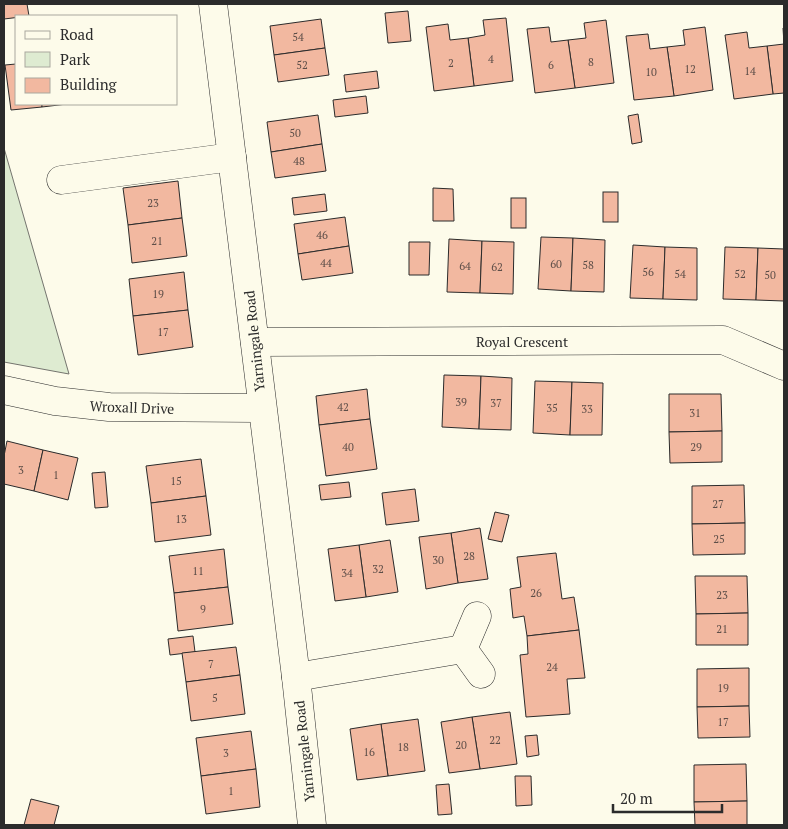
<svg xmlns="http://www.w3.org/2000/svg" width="788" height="829" font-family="'PT Serif',serif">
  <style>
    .green { fill: #deebd1; stroke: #74746e }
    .building { fill: #f2b8a0; stroke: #2b2b2b }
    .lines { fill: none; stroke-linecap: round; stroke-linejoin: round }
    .minor-casing { stroke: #2b2b2b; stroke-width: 29 }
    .minor { stroke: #fdfbea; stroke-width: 28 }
    .labels { text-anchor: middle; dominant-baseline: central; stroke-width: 4; stroke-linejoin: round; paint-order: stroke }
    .number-label { font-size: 11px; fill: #5d4e48 }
    .street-label { font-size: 14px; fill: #2b2b2b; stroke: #fdfbea }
  </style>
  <rect width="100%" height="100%" fill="#fdfbea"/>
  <polygon class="green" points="4,148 69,374 4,362"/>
  <g class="building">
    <polygon points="4,4 27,4 29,16 4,19"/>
    <polygon points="408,11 411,41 388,43 385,13"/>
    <polygon points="506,18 513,81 474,86 468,38 485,35 483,20"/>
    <polygon points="321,19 325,48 274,55 270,26"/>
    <polygon points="606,20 614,83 575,88 568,40 586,38 584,23"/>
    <polygon points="448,24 450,40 468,38 474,86 434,91 426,27"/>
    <polygon points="549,27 551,42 568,40 575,88 535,93 527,29"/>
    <polygon points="705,27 713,90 674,96 667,47 685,45 683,30"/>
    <polygon points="783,28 784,28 784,93 773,94 767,46 784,44"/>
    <polygon points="747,32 749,48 767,46 773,94 734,99 725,35"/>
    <polygon points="648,34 650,49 667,47 674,96 634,100 626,36"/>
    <polygon points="325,48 329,75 278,82 274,55"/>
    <polygon points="16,64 16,104 42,104 42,107 11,110 5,65"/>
    <polygon points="377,71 379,88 346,92 344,75"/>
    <polygon points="366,96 368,113 335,117 333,100"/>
    <polygon points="42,104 67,104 42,107"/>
    <polygon points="638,114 642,142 632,144 628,116"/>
    <polygon points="318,115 322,144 271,152 267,122"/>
    <polygon points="322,144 326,171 275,178 271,152"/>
    <polygon points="178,181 182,218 128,225 123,188"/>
    <polygon points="433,188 453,189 454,221 433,221"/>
    <rect x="603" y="192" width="15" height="30"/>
    <polygon points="325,194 327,211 294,215 292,198"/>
    <rect x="511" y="198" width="15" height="30"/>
    <polygon points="345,217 349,246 298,254 294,224"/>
    <polygon points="182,218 187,256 132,263 128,225"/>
    <polygon points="541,237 573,238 571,291 538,289"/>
    <polygon points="573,238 605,240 604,292 571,291"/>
    <polygon points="449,239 482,241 480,293 447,292"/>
    <polygon points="482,241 514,242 513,294 480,293"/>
    <polygon points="409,242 430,242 429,275 409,275"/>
    <polygon points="633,245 665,247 663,299 630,298"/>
    <polygon points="349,246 353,273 302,280 298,254"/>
    <polygon points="665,247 697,248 697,300 663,299"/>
    <polygon points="725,247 758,248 756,300 723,299"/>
    <polygon points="758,248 784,249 784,301 756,300"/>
    <polygon points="184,272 188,310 133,316 129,279"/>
    <polygon points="188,310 193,347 138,355 133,316"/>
    <polygon points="444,375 481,376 479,429 442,427"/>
    <polygon points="481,376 512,378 511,430 479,429"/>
    <polygon points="535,381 572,382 570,435 533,433"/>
    <polygon points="572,382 603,383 602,435 570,435"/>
    <polygon points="367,389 370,419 319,425 316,396"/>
    <polygon points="669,394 721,394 722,431 669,432"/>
    <polygon points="370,419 377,469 326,476 319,425"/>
    <polygon points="722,431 722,462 670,463 669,432"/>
    <polygon points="7,441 43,450 34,491 4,484 4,456"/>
    <polygon points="43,450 78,458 68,500 34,491"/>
    <polygon points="201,459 206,496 151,503 146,466"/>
    <polygon points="105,472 108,507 95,508 92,473"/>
    <polygon points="349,482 351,497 321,500 319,485"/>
    <polygon points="744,485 745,523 692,524 692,486"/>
    <polygon points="415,489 419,521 386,525 382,493"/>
    <polygon points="206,496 211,535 155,542 151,503"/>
    <polygon points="495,512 509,515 502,542 488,539"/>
    <polygon points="745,523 745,554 693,555 692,524"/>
    <polygon points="480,528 488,579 458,583 451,533"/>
    <polygon points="451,533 458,583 426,589 419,537"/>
    <polygon points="390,540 398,592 366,597 359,545"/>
    <polygon points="359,545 366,597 335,601 328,549"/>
    <polygon points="224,549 228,587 174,593 169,556"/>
    <polygon points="556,553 562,599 574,597 579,630 527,636 524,616 513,618 510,589 521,587 517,557"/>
    <polygon points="695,576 747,576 748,613 696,614"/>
    <polygon points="228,587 233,624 178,631 174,593"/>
    <polygon points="748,613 748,645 696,645 696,614"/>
    <polygon points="579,630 585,678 567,679 570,714 526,717 520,655 528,654 527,636"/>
    <polygon points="193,636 195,652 170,655 168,639"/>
    <polygon points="236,647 240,675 186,682 182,653"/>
    <polygon points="749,668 749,706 697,707 697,669"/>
    <polygon points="240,675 245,714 191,721 186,682"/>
    <polygon points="749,706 750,737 698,738 697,707"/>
    <polygon points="510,712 517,764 480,769 472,717"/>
    <polygon points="472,717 480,769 449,773 441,722"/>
    <polygon points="418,719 425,771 388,776 381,724"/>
    <polygon points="381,724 388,776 357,780 350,729"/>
    <polygon points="251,731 256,769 201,776 196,738"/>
    <polygon points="537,735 539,755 527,757 525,736"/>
    <polygon points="746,764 747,801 694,802 694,765"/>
    <polygon points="256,769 260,807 206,814 201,776"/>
    <polygon points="515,776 531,776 532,805 516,806"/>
    <polygon points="449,784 452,814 438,815 436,785"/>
    <polygon points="31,799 59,806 54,825 24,825"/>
    <polygon points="747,801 747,825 695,825 694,802"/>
  </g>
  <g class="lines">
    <defs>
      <g id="minor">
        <polyline points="213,4 296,677 312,825"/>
        <polyline points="61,180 232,157"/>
        <polyline points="255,342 723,340 784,366"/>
        <polyline points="4,390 55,401 109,407 262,408"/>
        <polyline points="477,616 463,649 481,674"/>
        <polyline points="296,677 463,649"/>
      </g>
    </defs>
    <use href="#minor" class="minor-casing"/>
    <use href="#minor" class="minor"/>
  </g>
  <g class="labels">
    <g class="number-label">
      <text x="298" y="37">54</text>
      <text x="491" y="59">4</text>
      <text x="591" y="62">8</text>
      <text x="451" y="63">2</text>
      <text x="302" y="65">52</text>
      <text x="551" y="65">6</text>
      <text x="690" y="69">12</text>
      <text x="750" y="71">14</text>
      <text x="651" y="72">10</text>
      <text x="295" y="133">50</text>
      <text x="299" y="161">48</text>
      <text x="153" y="203">23</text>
      <text x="322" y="235">46</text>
      <text x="157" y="241">21</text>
      <text x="326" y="263">44</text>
      <text x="556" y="264">60</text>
      <text x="588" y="265">58</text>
      <text x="465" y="266">64</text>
      <text x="497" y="267">62</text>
      <text x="648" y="272">56</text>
      <text x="680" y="274">54</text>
      <text x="740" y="274">52</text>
      <text x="770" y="275">50</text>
      <text x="158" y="294">19</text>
      <text x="163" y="332">17</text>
      <text x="461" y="402">39</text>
      <text x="496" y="403">37</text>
      <text x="343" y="407">42</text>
      <text x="552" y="408">35</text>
      <text x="587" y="409">33</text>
      <text x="695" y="413">31</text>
      <text x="348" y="447">40</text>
      <text x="696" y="447">29</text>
      <text x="21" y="470">3</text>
      <text x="56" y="475">1</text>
      <text x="176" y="481">15</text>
      <text x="718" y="504">27</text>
      <text x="181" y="519">13</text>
      <text x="719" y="539">25</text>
      <text x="469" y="556">28</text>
      <text x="438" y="560">30</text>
      <text x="378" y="569">32</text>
      <text x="198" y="571">11</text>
      <text x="347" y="573">34</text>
      <text x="536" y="593">26</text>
      <text x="722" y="595">23</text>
      <text x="203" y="609">9</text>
      <text x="722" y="629">21</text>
      <text x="211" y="664">7</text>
      <text x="552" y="667">24</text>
      <text x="723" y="688">19</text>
      <text x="215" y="698">5</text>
      <text x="723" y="722">17</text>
      <text x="495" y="740">22</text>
      <text x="461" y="745">20</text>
      <text x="403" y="747">18</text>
      <text x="369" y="752">16</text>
      <text x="226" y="753">3</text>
      <text x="231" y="791">1</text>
    </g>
    <g class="street-label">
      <text transform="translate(254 341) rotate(-96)">Yarningale Road</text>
      <text x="522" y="341">Royal Crescent</text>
      <text transform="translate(132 407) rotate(2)">Wroxall Drive</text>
      <text transform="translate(304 751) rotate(-96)">Yarningale Road</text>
    </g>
  </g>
  <rect width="788" height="829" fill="none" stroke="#2b2b2b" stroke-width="10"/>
  <rect x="15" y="15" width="162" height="90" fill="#fdfbea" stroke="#a9a89e"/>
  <rect x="25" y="31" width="25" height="8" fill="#fdfbea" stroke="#a9a89e"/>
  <text x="60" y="40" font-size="15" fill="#2b2b2b">Road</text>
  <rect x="25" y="52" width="25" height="15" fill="#deebd1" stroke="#a9a89e"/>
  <text x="60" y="65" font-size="15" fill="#2b2b2b">Park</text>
  <rect x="25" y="78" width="25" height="15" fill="#f2b8a0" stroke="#a9a89e"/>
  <text x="60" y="90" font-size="15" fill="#2b2b2b">Building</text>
  <path d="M613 804v8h109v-8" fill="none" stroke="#2b2b2b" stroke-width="2.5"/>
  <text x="620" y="804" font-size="15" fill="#2b2b2b" stroke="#fdfbea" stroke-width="4" paint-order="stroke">20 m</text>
</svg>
